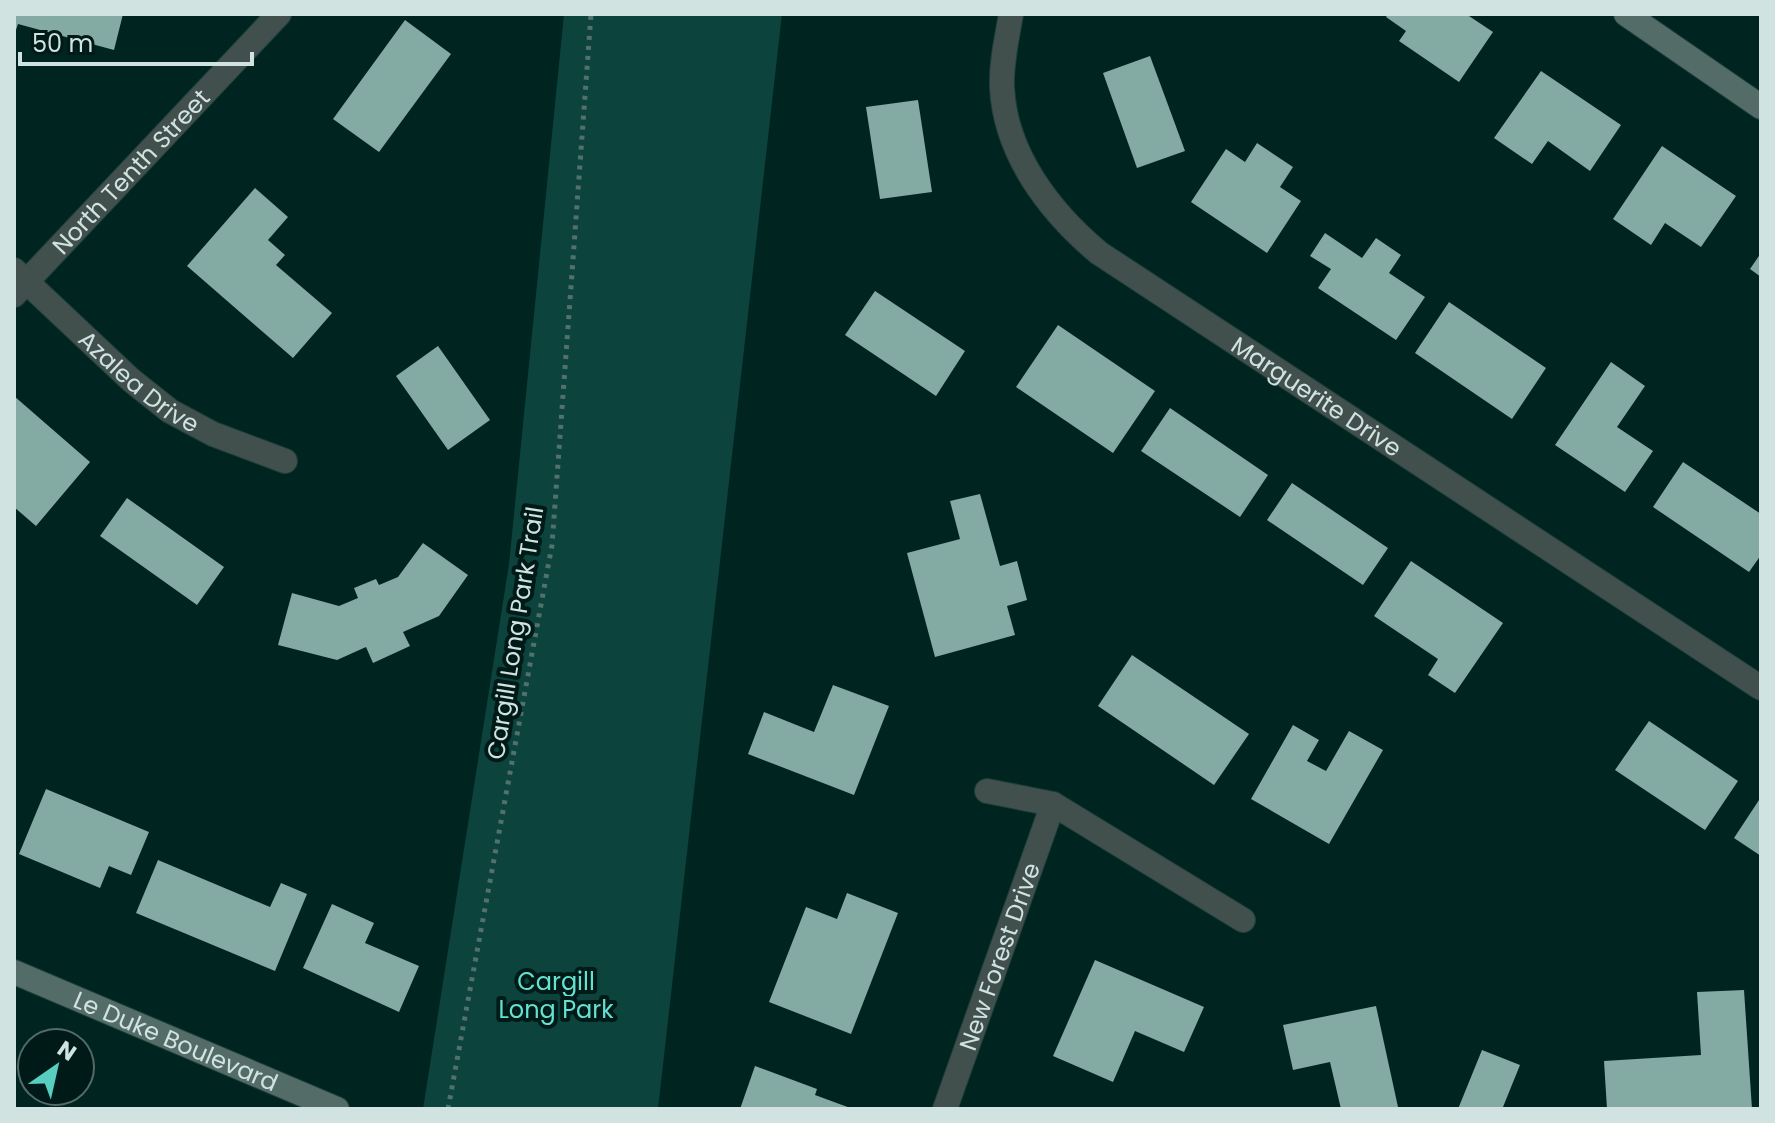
<svg xmlns="http://www.w3.org/2000/svg" width="1775" height="1123" font-family="Poppins,sans-serif">
  <style>
    .green { fill: #0c433d }
    .building { fill: #84aaa4 }
    .lines { fill: none; stroke-linecap: round; stroke-linejoin: round }
    .street-casing { stroke: #1d3f3b; stroke-width: 26 }
    .secondary-casing { stroke: #1d3f3b; stroke-width: 26 }
    .path { stroke: #52706c; stroke-width: 5; stroke-dasharray: 4 6; stroke-linecap: butt }
    .street { stroke: #41504d; stroke-width: 24 }
    .secondary { stroke: #546c68; stroke-width: 24 }
    .labels { text-anchor: middle; dominant-baseline: central; stroke-width: 8; stroke-linejoin: round; paint-order: stroke }
    .street-label { font-size: 24px; fill: #d0e3e0; stroke: #001a17 }
    .park-label { font-size: 24px; fill: #65e1d2; stroke: #001a17 }
  </style>
  <rect width="100%" height="100%" fill="#002420"/>
  <polygon class="green" points="564,14 782,14 658,1109 423,1109 509,564"/>
  <g class="building">
    <polygon points="14,14 123,14 114,50 18,24 14,36"/>
    <polygon points="1388,14 1466,14 1493,32 1459,82 1399,41 1406,31 1386,17"/>
    <polygon points="405,20 451,54 379,152 333,119"/>
    <polygon points="1150,56 1185,151 1137,168 1103,73"/>
    <polygon points="1541,71 1621,125 1590,171 1548,141 1532,164 1494,138"/>
    <polygon points="918,100 932,192 880,199 866,107"/>
    <polygon points="1257,143 1293,167 1280,187 1301,201 1267,253 1191,202 1226,149 1245,162"/>
    <polygon points="1662,146 1736,196 1701,247 1665,223 1651,245 1613,219"/>
    <polygon points="255,188 288,217 268,240 285,255 276,265 332,313 293,358 187,266"/>
    <polygon points="1325,233 1362,258 1376,238 1401,255 1389,273 1425,297 1396,340 1318,288 1331,269 1310,256"/>
    <polygon points="1761,253 1761,277 1750,269"/>
    <polygon points="875,291 965,351 936,396 845,335"/>
    <polygon points="1449,302 1546,368 1512,419 1415,353"/>
    <polygon points="1058,325 1155,391 1113,453 1016,387"/>
    <polygon points="438,346 490,420 448,450 396,376"/>
    <polygon points="1611,362 1645,386 1617,427 1653,451 1625,492 1555,445"/>
    <polygon points="14,396 90,462 36,526 14,507"/>
    <polygon points="1170,408 1268,475 1240,517 1141,451"/>
    <polygon points="1683,462 1761,514 1761,555 1749,572 1653,507"/>
    <polygon points="1292,483 1388,548 1363,585 1267,520"/>
    <polygon points="980,494 1000,566 1017,561 1027,600 1007,606 1015,635 935,657 907,553 960,539 950,501"/>
    <polygon points="127,498 224,567 197,605 100,536"/>
    <polygon points="423,543 468,575 439,616 403,632 410,646 373,663 366,647 337,660 278,645 292,593 339,606 358,598 354,588 376,579 379,585 398,577"/>
    <polygon points="1411,561 1503,623 1455,693 1428,675 1438,659 1374,616"/>
    <polygon points="1132,655 1249,734 1214,785 1098,706"/>
    <polygon points="833,685 889,706 854,795 748,754 764,712 814,732"/>
    <polygon points="1649,721 1738,781 1705,830 1615,770"/>
    <polygon points="1293,725 1319,740 1307,761 1326,771 1349,731 1383,750 1329,844 1251,799"/>
    <polygon points="46,789 149,832 131,875 109,866 100,888 19,854"/>
    <polygon points="1761,797 1761,856 1734,838"/>
    <polygon points="158,860 270,907 281,883 307,894 275,971 136,913"/>
    <polygon points="847,893 898,913 851,1034 769,1002 806,907 837,919"/>
    <polygon points="332,904 374,923 365,943 419,966 399,1012 303,968"/>
    <polygon points="1095,960 1204,1007 1184,1052 1135,1031 1113,1082 1053,1056"/>
    <polygon points="1744,990 1752,1109 1607,1109 1604,1061 1701,1055 1697,992"/>
    <polygon points="1376,1006 1398,1107 1341,1109 1330,1062 1293,1070 1283,1025"/>
    <polygon points="1482,1050 1520,1065 1503,1107 1508,1109 1458,1109"/>
    <polygon points="755,1066 817,1089 815,1095 853,1109 740,1109"/>
  </g>
  <g class="lines">
    <defs>
      <g id="street">
        <path id="s1" d="M1011,14C1007,38 1001,63 1002,87C1005,154 1050,212 1099,253L1761,688"/>
        <path id="s2" d="M14,270L131,380L170,411L213,434L285,461"/>
        <path id="s3" d="M14,295L279,14"/>
        <polyline points="987,791 1053,804"/>
        <path id="s4" d="M945,1109L1053,804L1243,920"/>
      </g>
      <g id="secondary">
        <polyline points="1626,14 1761,107"/>
        <path id="s5" d="M14,972L337,1109"/>
      </g>
    </defs>
    <use href="#street" class="street-casing"/>
    <use href="#secondary" class="secondary-casing"/>
    <polyline class="path" points="448,1109 552,545 591,14"/>
    <use href="#street" class="street"/>
    <use href="#secondary" class="secondary"/>
  </g>
  <g class="labels">
    <g class="street-label">
      <text stroke="none"><textPath href="#s3" startOffset="170">North Tenth Street</textPath></text>
      <text stroke="none"><textPath href="#s2" startOffset="168">Azalea Drive</textPath></text>
      <text stroke="none"><textPath href="#s1" startOffset="532">Marguerite Drive</textPath></text>
      <text transform="translate(515 633) rotate(-81)">Cargill Long Park Trail</text>
      <text stroke="none"><textPath href="#s4" startOffset="162">New Forest Drive</textPath></text>
      <text stroke="none"><textPath href="#s5" startOffset="176">Le Duke Boulevard</textPath></text>
    </g>
    <g class="park-label">
      <text x="556" y="981">Cargill<tspan x="556" dy="28">Long Park</tspan></text>
    </g>
  </g>
  <rect width="1775" height="1123" fill="none" stroke="#d0e3e0" stroke-width="32"/>
  <g transform="translate(56 1067) rotate(34)"><circle r="38" fill="#001a17" stroke="#536a67" stroke-width="2"/>
  <path d="M0-6L14 30L0 20L-14 30Z" fill="#58cec0"/>
  <text y="-12" font-size="22" font-weight="bold" text-anchor="middle" fill="#d0e3e0">N</text>
  </g>
  <path d="M20 52v12h232v-12" fill="none" stroke="#d0e3e0" stroke-width="4"/>
  <text x="32" y="52" font-size="24" fill="#d0e3e0" stroke="#001a17" stroke-width="6" paint-order="stroke">50 m</text>
</svg>
